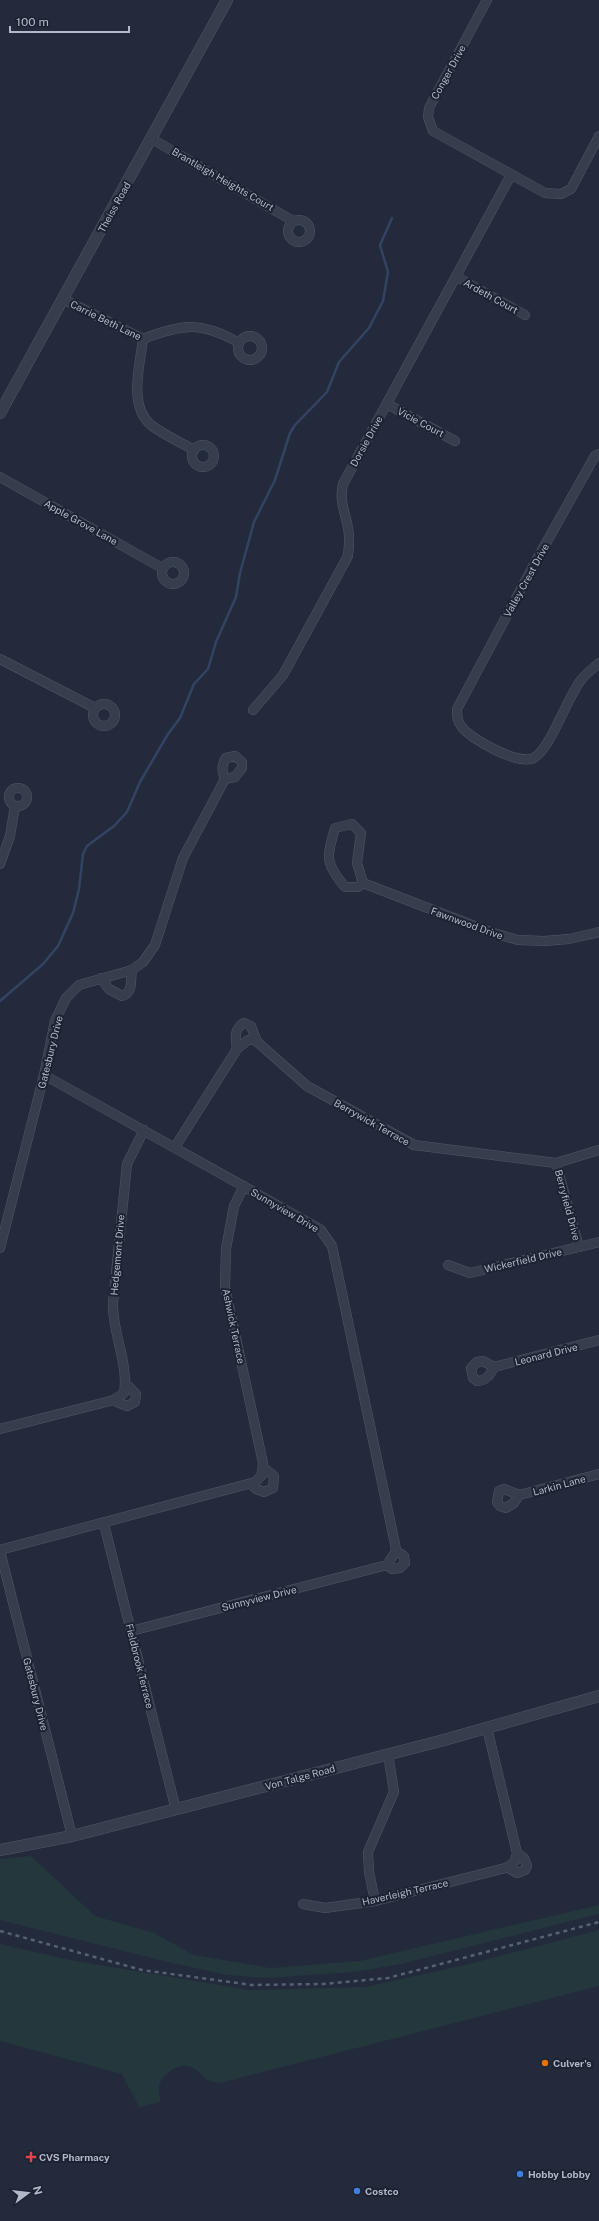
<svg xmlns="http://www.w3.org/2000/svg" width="599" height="2221" font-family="'Public Sans',sans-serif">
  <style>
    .green { fill: #24373d }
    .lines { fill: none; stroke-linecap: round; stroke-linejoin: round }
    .stream { stroke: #354363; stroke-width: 2.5 }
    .minor-casing { stroke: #515867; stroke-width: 10 }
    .tertiary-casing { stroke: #515867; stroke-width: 12 }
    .minor { stroke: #363d4c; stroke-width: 9 }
    .tertiary { stroke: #363d4c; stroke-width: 11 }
    .rail { stroke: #586073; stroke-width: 2.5; stroke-dasharray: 4 4; stroke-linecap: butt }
    .food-dot { fill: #e8710a; stroke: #1b2231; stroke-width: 1.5 }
    .health-dot { fill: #e0444e; stroke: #1b2231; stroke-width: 1.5 }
    .shop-dot { fill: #3f7fe0; stroke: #1b2231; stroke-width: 1.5 }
    .labels { text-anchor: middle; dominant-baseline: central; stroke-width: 4; stroke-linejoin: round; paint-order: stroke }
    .street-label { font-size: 10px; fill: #b1b8c8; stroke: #1b2231 }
    .poi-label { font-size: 10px; font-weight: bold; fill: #b1b8c8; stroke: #1b2231; text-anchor: start }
  </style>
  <rect width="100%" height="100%" fill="#222a3c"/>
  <g class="green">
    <polygon points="31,1856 95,1916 154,1933 194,1955 270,1968 360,1961 599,1905 599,1914 401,1964 355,1972 266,1978 227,1975 176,1964 0,1920 0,1859"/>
    <path d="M599,1930V1986L220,2083C202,2082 203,2072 191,2067C179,2062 165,2072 160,2083C158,2088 160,2097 160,2102L139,2107L122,2074L0,2041V1944L70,1960L250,1990L365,1987L465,1965Z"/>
  </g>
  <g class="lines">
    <polyline class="stream" points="0,1001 43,964 58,946 73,913 79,889 83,854 87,846 114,826 127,812 140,782 168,734 180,718 194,684 208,669 216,642 236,597 240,573 254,522 275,480 290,433 295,425 327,392 339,362 369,328 383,301 388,272 380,245 392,218"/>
    <defs>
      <g id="minor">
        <polyline points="487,0 429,108 428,117 433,131 545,193 561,194 571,189 599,136"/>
        <polyline points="152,139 293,221"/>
        <circle cx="299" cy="231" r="11"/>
        <polyline points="457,277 525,315"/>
        <path d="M63,299L143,339C182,324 202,321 239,343"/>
        <circle cx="250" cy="348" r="12"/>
        <path d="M143,339C140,365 128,406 151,425C164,435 180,442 194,450"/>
        <polyline points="387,404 455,441"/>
        <circle cx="203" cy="456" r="11"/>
        <path d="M599,454L595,456L537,559L457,709C457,715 457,721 461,726C470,739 519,766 534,758C551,748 567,698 581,680C586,674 593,668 599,663"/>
        <polyline points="0,477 162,568"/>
        <circle cx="173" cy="573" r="11"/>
        <polyline points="0,659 95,708"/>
        <circle cx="104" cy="715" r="11"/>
        <path d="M253,710L283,675L348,556C349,547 350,537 348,528C345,511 339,501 343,484L511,175"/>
        <circle cx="18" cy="797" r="9"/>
        <path d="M352,824L361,833L357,863L363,883L358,887H345C324,862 327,857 335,828Z"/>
        <polyline points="0,864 10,836 15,806"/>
        <polyline points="363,883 490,932 518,940 544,941 569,939 599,932"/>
        <path d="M101,978L109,989L122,996C134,992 130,980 132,970"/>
        <path d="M237,1049C235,1039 234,1028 244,1023L251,1026L257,1042"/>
        <polyline points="44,1075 320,1229 332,1246 395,1544 396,1551 387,1565 131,1631"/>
        <polyline points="175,1147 237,1049 248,1040 255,1040 307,1086 414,1145 556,1163 599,1150"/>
        <polyline points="556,1163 579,1247"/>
        <path d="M0,1248L44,1075L55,1021L66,998L79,985L132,970L143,962L155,945L183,858L225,779L235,777L242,768V762L235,756L226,758C221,765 222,771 225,779"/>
        <polyline points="448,1265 470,1273 599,1242"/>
        <path d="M483,1361L494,1367C490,1375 486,1381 477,1381L473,1378L471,1368L477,1362Z"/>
        <polyline points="494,1367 599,1340"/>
        <polyline points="115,1399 117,1402 127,1406 135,1402 136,1394 126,1384"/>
        <path d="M0,1429L114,1400L124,1393C129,1363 112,1333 113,1303L127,1164L144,1130"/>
        <polyline points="251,1484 256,1489 264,1492 273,1488 274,1476 263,1467"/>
        <polyline points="519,1495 514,1503 506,1508 500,1506 497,1502 499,1491 504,1489 519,1495 599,1474"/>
        <polyline points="104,1524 176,1810"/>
        <polyline points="0,1550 255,1482 262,1475 263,1463 225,1287 226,1249 234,1206 244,1186"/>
        <polyline points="0,1551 72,1836"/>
        <polyline points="387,1565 392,1569 400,1568 405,1563 404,1556 396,1551"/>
        <polyline points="507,1867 517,1873 525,1870 527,1866 524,1858 517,1853"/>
        <polyline points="375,1901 369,1872 368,1852 394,1792 388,1754"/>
        <polyline points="303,1904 325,1908 375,1901 509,1867 515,1861 517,1853 487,1728"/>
      </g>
      <g id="tertiary">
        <polyline points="0,413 227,0"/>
        <polyline points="0,1850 72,1836 444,1740 599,1696"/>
      </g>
    </defs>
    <use href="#minor" class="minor-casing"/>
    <use href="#tertiary" class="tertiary-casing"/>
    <use href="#minor" class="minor"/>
    <use href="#tertiary" class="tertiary"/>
    <polyline class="rail" points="0,1931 142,1970 252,1985 323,1984 388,1978 599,1922"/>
  </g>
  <circle class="food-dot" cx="545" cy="2063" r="4"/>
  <path class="health-dot" d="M29 2151h4v4h4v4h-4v4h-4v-4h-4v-4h4z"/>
  <g class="shop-dot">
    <circle cx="520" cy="2174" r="4"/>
    <circle cx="357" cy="2191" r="4"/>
  </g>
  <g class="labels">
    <g class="street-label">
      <text transform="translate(448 72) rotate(-61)">Conger Drive</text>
      <text transform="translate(223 179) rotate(30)">Brantleigh Heights Court</text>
      <text transform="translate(114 207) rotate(-61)">Theiss Road</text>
      <text transform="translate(491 296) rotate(29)">Ardeth Court</text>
      <text transform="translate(106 320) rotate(26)">Carrie Beth Lane</text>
      <text transform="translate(421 422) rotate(28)">Vicie Court</text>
      <text transform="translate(366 441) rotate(-61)">Dorsie Drive</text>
      <text transform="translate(81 522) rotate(29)">Apple Grove Lane</text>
      <text transform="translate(526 580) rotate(-61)">Valley Crest Drive</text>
      <text transform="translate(467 923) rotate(20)">Fawnwood Drive</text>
      <text transform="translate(50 1052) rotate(-76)">Gatesbury Drive</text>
      <text transform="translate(372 1122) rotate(29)">Berrywick Terrace</text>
      <text transform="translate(568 1205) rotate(75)">Berryfield Drive</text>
      <text transform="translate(285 1210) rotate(30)">Sunnyview Drive</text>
      <text transform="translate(117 1255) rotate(-85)">Hedgemont Drive</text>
      <text transform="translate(523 1260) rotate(-13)">Wickerfield Drive</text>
      <text transform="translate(234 1326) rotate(78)">Ashwick Terrace</text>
      <text transform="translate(546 1354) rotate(-14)">Leonard Drive</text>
      <text transform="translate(559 1485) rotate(-15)">Larkin Lane</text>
      <text transform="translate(259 1598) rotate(-14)">Sunnyview Drive</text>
      <text transform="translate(140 1666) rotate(76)">Fieldbrook Terrace</text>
      <text transform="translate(36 1694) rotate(76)">Gatesbury Drive</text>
      <text transform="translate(300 1777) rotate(-15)">Von Talge Road</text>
      <text transform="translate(405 1892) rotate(-13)">Haverleigh Terrace</text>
    </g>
    <g class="poi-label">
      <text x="553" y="2063">Culver's</text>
      <text x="39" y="2157">CVS Pharmacy</text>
      <text x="528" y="2174">Hobby Lobby</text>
      <text x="365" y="2191">Costco</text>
    </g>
  </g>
  <g transform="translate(28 2193) rotate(75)" stroke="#1b2231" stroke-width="3" paint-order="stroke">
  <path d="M0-3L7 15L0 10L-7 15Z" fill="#b1b8c8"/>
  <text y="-6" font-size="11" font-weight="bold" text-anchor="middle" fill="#b1b8c8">N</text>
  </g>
  <path d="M10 26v6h119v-6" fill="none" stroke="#b1b8c8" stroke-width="2"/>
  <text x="16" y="26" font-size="12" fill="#b1b8c8" stroke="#1b2231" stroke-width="3" paint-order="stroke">100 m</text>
</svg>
